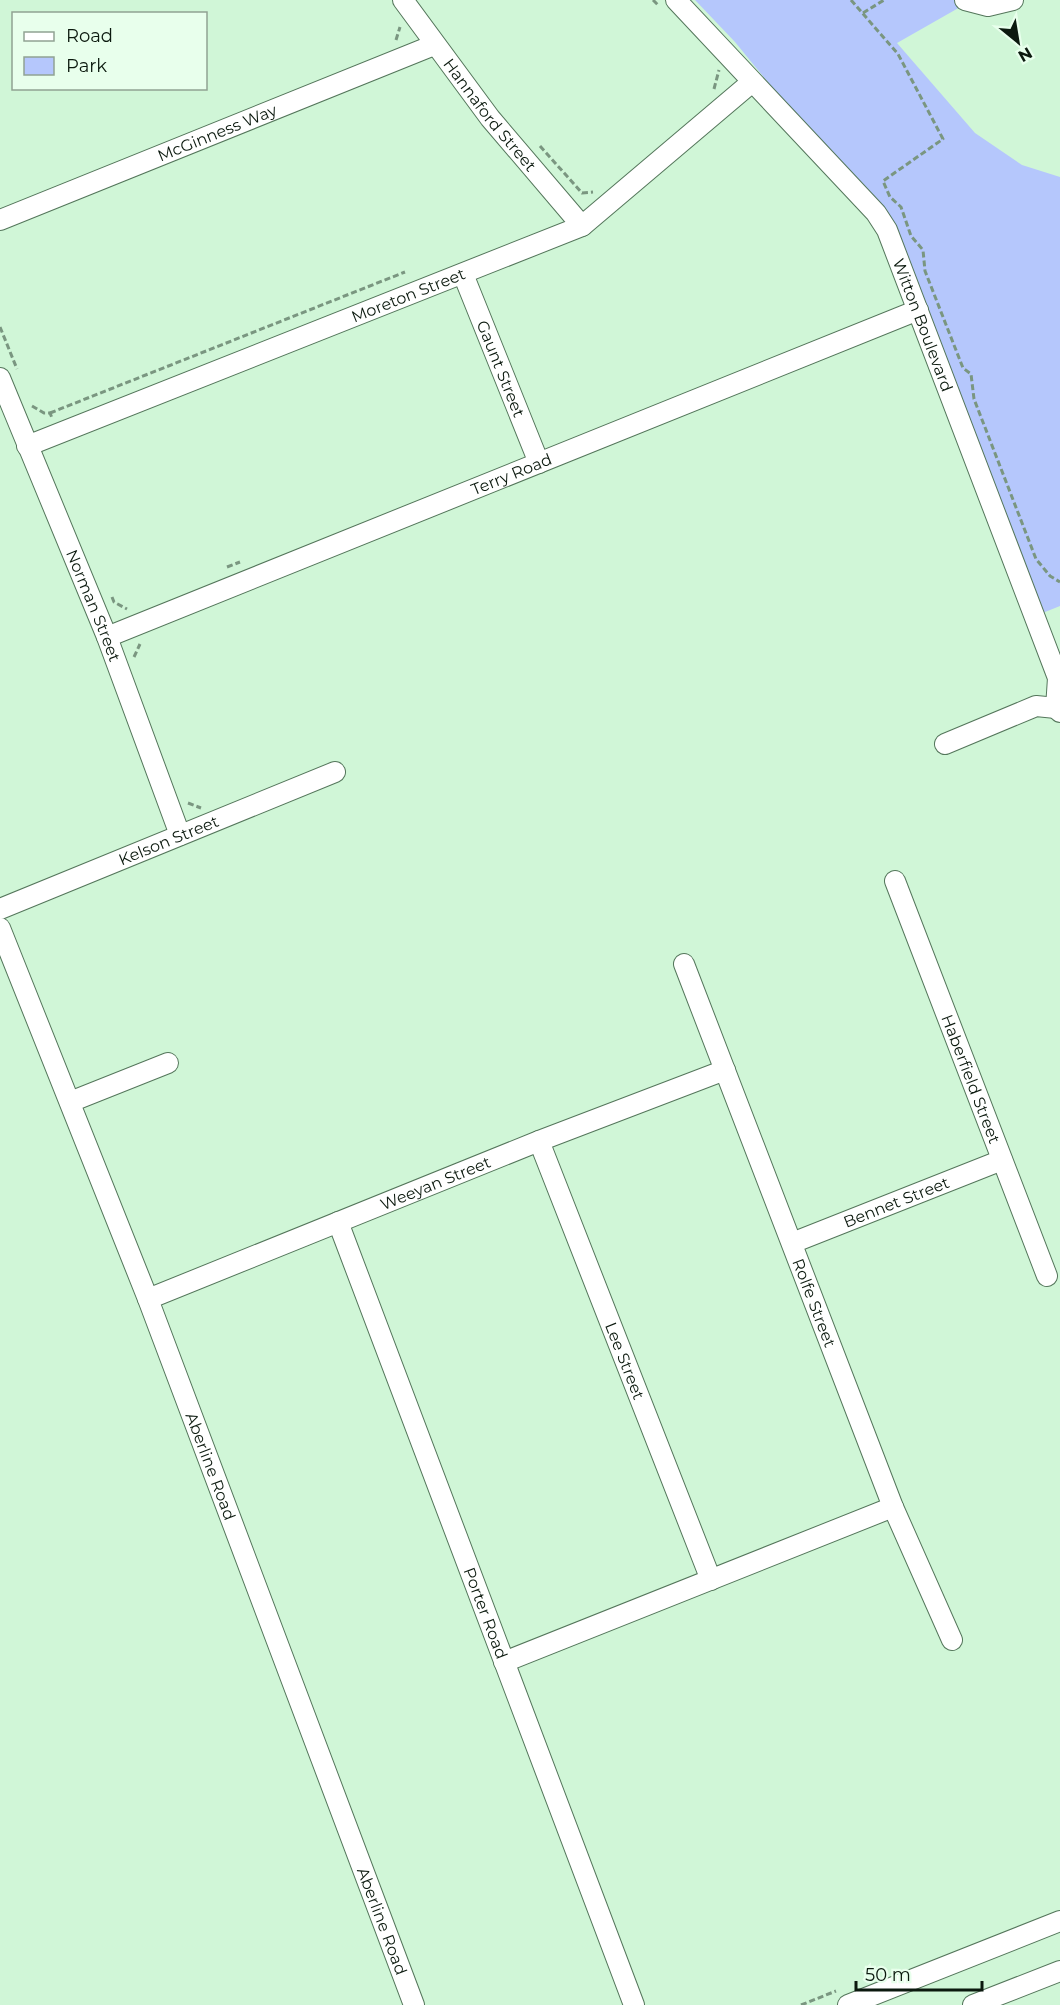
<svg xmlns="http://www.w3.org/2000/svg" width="1060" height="2005" font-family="Montserrat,sans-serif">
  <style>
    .green { fill: #b5c7fc }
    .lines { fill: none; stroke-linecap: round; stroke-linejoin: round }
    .minor-casing { stroke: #54765b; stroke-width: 22 }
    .path { stroke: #7a9680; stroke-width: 3; stroke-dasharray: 6 3; stroke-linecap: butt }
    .minor { stroke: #fff; stroke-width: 20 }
    .labels { text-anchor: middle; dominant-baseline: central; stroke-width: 4.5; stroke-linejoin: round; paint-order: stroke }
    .street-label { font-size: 16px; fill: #0b190e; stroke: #e8ffec }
  </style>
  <rect width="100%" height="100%" fill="#d0f6d7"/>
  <polygon class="green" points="695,0 965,0 969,2 897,43 975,133 1022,165 1060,177 1060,606 1035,616 881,221 735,42"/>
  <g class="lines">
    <defs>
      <g id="minor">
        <path id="s1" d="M403,0L490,118L582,226"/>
        <path id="s2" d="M676,0L876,213L887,230L1058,678L1056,708L1060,712"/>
        <polyline points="965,0 988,6 1013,0"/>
        <path id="s3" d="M0,220L434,45"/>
        <path id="s4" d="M463,274L539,463"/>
        <path id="s5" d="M0,378L107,637L180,835"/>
        <path id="s6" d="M27,446L582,226L752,82"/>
        <path id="s7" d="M107,637L918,310"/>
        <polyline points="945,744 1036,706 1056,708"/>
        <path id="s8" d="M895,881L1047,1276"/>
        <path id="s9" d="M0,909L335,772"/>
        <path id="s10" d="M0,928L148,1299L414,2005"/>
        <path id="s11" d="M684,964L893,1507L952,1640"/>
        <polyline points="70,1102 168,1063"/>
        <path id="s12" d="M539,1141L711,1580"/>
        <path id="s13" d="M338,1222L634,2005"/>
        <path id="s14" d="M792,1243L1002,1160"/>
        <path id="s15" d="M148,1299L539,1141L725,1070"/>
        <polyline points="504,1662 893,1507"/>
        <polyline points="848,2005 1060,1921"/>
        <polyline points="973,2005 1060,1971"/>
      </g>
    </defs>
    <use href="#minor" class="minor-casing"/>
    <g class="path">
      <polyline points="653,0 659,6"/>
      <polyline points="851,0 898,54 943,139 883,181 890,197 901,207 911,236 923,250 925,271 963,368 971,374 974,399 1036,559 1050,576 1060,582"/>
      <polyline points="863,13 884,0"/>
      <polyline points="396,40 400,27"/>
      <polyline points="714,89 719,70"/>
      <polyline points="540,146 582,193 593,192"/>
      <polyline points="0,327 17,369"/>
      <polyline points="32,406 44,413 50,413 52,418"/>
      <polyline points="50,413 405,272"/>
      <polyline points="227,567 240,562"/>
      <polyline points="112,597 114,602 127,609"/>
      <polyline points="134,657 140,644"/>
      <polyline points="188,803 201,808"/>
      <polyline points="801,2005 836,1991"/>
    </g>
    <use href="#minor" class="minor"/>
  </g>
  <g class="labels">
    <g class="street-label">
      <text stroke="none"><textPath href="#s1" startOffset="144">Hannaford Street</textPath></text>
      <text stroke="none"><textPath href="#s3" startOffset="234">McGinness Way</textPath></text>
      <text stroke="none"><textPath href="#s6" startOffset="410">Moreton Street</textPath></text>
      <text stroke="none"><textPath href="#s2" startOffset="414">Witton Boulevard</textPath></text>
      <text stroke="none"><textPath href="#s4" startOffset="102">Gaunt Street</textPath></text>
      <text stroke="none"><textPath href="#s7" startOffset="436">Terry Road</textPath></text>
      <text stroke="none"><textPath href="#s5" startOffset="246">Norman Street</textPath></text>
      <text stroke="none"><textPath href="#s9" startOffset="182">Kelson Street</textPath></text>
      <text stroke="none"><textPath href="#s8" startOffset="212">Haberfield Street</textPath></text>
      <text stroke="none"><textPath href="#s15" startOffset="310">Weeyan Street</textPath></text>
      <text stroke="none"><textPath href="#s14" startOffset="112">Bennet Street</textPath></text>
      <text stroke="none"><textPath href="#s11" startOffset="363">Rolfe Street</textPath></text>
      <text stroke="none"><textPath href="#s12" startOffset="236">Lee Street</textPath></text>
      <text stroke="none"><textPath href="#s10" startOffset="578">Aberline Road</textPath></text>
      <text stroke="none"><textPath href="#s13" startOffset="418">Porter Road</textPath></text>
      <text stroke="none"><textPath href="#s10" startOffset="1064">Aberline Road</textPath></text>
    </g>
  </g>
  <rect x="12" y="12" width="195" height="78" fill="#e8ffec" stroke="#90a393" stroke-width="1.5"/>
  <rect x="24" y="32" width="30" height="9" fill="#ffffff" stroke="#90a393" stroke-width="1.5"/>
  <text x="66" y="42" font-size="18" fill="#0b190e">Road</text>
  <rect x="24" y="57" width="30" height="18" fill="#b5c7fc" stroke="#90a393" stroke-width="1.5"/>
  <text x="66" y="72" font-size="18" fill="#0b190e">Park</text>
  <g transform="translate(1018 42) rotate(150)" stroke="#e8ffec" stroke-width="4.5" paint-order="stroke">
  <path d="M0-4.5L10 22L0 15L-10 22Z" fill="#0b190e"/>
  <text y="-9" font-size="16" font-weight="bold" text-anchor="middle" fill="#0b190e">N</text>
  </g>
  <path d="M856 1981v9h126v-9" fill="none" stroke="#0b190e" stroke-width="3"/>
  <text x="865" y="1981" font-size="18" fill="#0b190e" stroke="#e8ffec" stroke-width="4.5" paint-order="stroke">50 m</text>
</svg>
